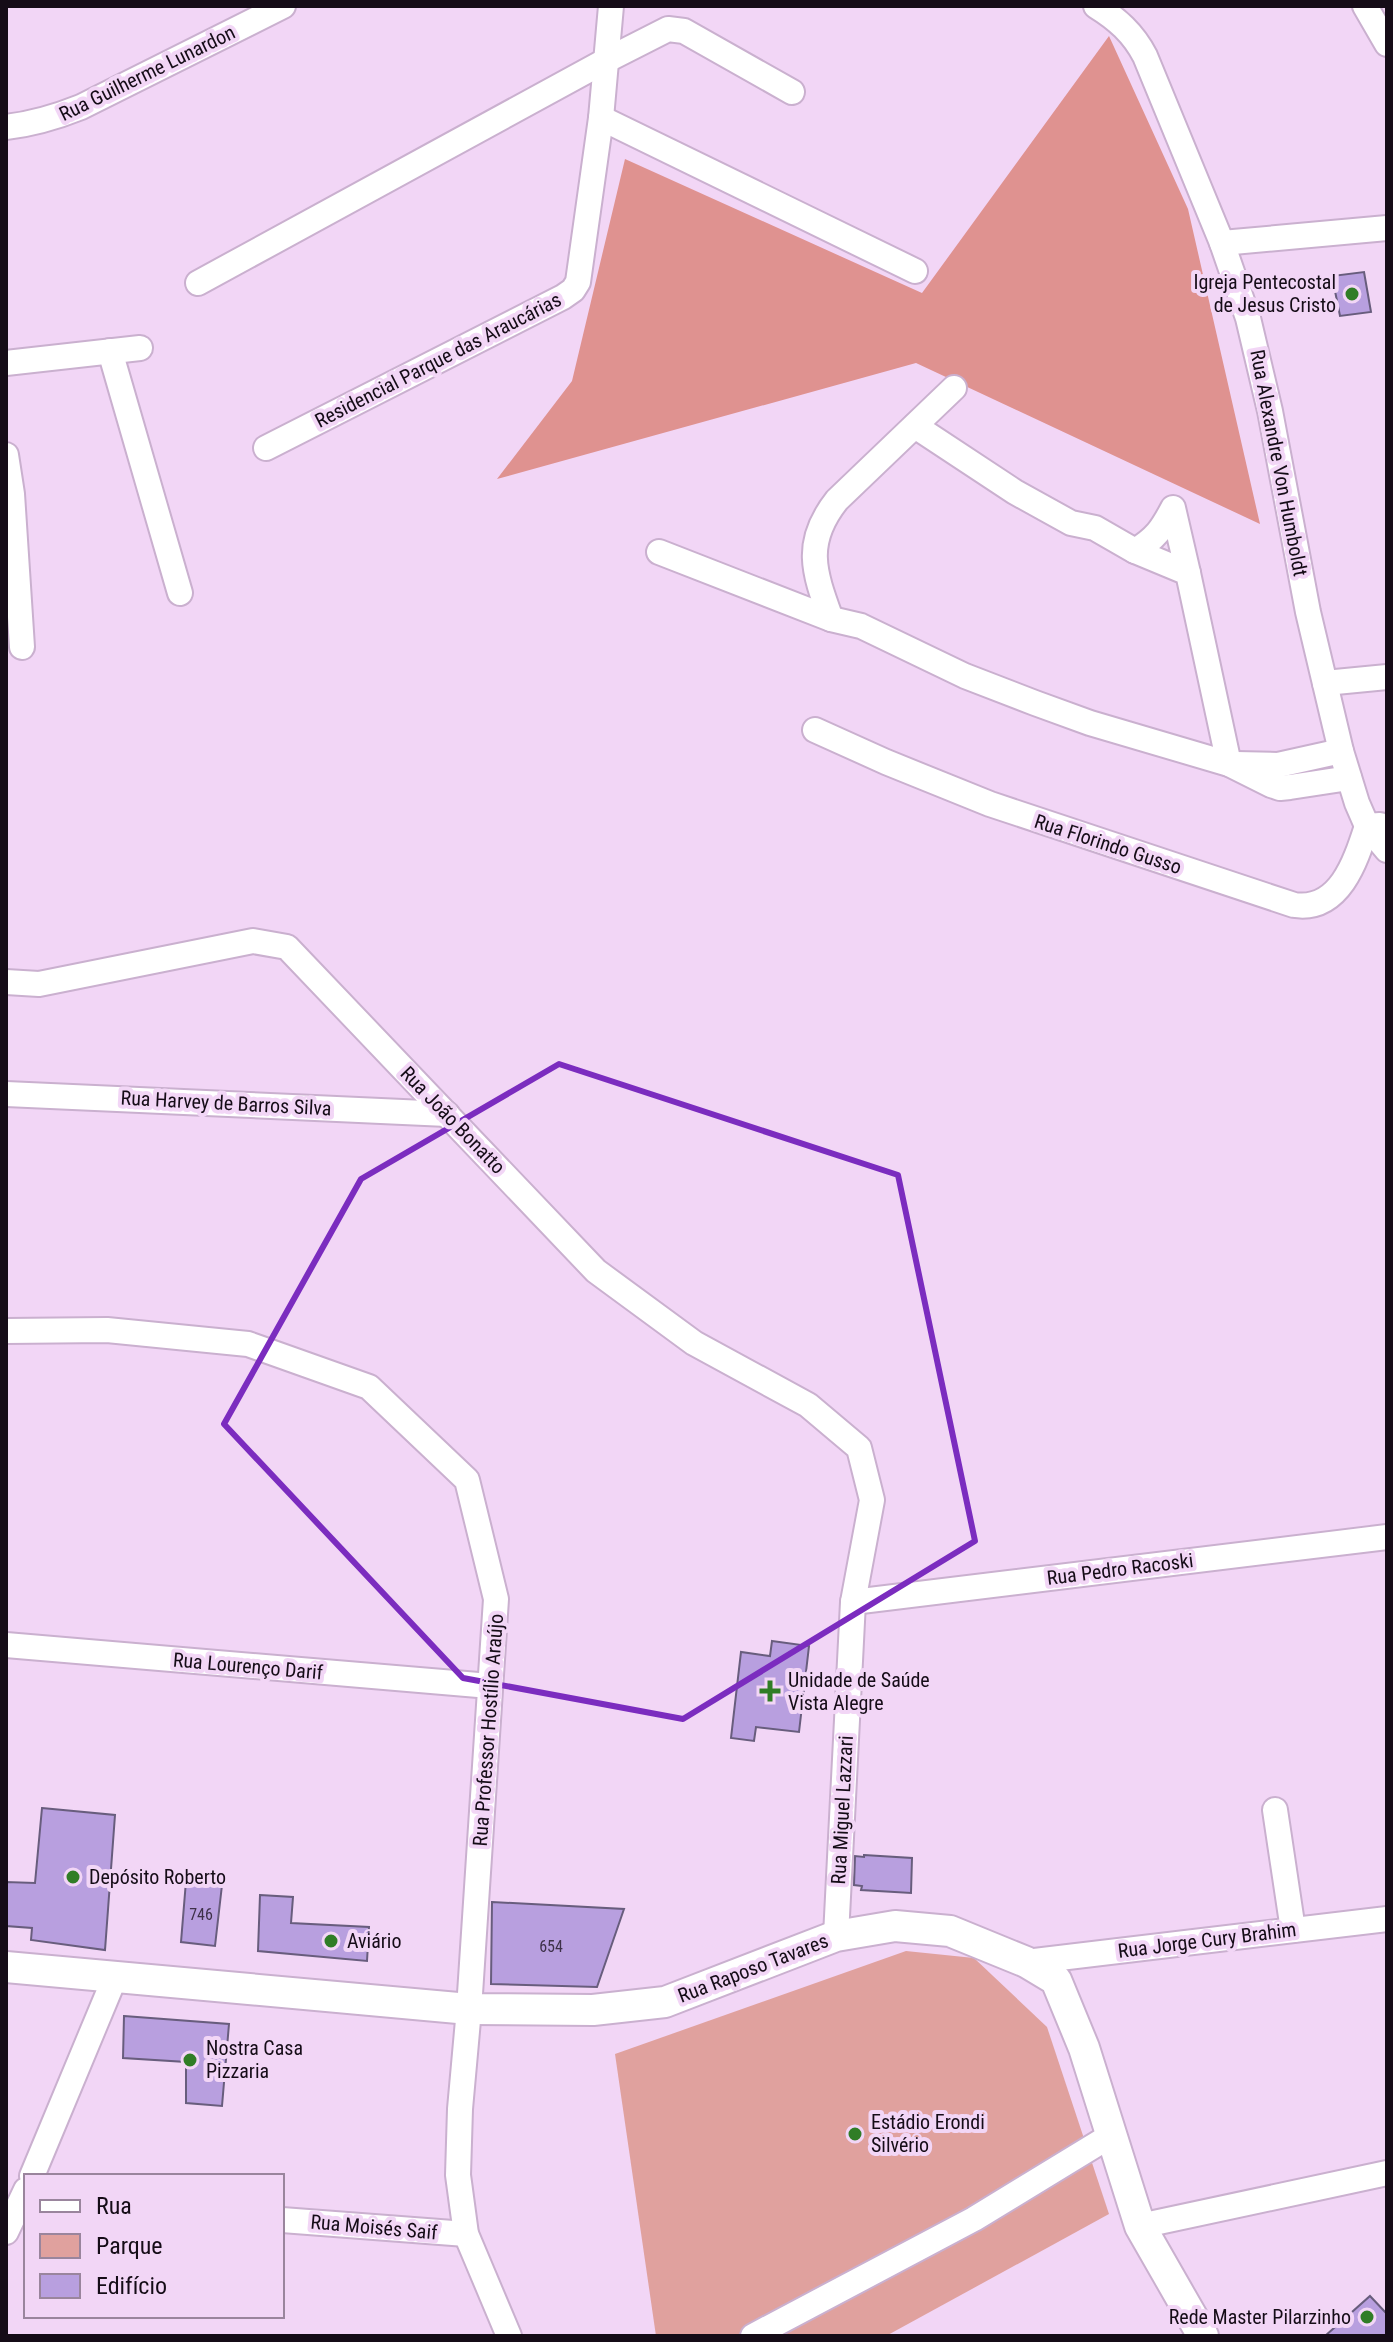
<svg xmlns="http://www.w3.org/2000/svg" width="1393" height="2342" font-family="'Roboto Condensed',sans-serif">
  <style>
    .green { fill: #e0a19e }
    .forest { fill: #df9290 }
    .building { fill: #b89fdf; stroke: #685d7d; stroke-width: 2 }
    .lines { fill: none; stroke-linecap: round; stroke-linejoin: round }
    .minor-casing { stroke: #cab0cf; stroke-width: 28 }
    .major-casing { stroke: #cab0cf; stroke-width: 34 }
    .minor { stroke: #fff; stroke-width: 24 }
    .major { stroke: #fff; stroke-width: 30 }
    .marked { fill: none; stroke: #7b2cbf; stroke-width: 6; stroke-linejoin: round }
    .poi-dot { fill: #307d26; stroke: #f2d6f6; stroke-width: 3 }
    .labels { text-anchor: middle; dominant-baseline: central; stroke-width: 8; stroke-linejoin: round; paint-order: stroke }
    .number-label { font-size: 16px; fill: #3e3149 }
    .street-label { font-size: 20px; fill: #150c17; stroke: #f2d6f6 }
    .poi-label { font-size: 20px; fill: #150c17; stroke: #f2d6f6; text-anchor: start }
  </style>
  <rect width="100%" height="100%" fill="#f2d6f6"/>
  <polygon class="green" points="906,1951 974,1958 1047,2027 1109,2214 886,2336 656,2336 615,2054"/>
  <polygon class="forest" points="1109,36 1188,209 1260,524 916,363 497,479 572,381 625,159 922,293"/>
  <g class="building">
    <polygon points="1364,272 1371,312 1340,316 1332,276"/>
    <polygon points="772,1641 809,1646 799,1732 756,1727 754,1741 731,1738 741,1652 770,1656"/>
    <polygon points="42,1808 115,1815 105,1950 31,1940 32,1928 6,1926 6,1882 35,1883"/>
    <polygon points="864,1855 912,1858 911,1893 861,1890 862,1886 854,1885 855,1856 864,1857"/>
    <polygon points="186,1881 222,1885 215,1946 181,1942"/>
    <polygon points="260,1895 293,1897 291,1923 369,1927 367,1961 258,1951"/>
    <polygon points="492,1902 624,1909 597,1987 491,1984"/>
    <polygon points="124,2016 229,2024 222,2106 186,2103 186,2062 123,2058"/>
    <polygon points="1370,2296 1387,2314 1387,2336 1325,2336"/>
  </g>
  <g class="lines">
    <defs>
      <g id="minor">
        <path d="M1096,6C1117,19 1133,33 1145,56L1222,243L1248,318L1270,411L1308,612L1341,751L1357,803L1367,826L1387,850"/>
        <polyline points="1365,6 1387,44"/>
        <polyline points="601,118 915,271"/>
        <path d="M6,127C33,124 56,117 81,107L283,6"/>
        <polyline points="1222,243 1387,228"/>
        <polyline points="198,283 605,61 668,29 684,31 792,92"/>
        <polyline points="110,351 180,593"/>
        <polyline points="6,363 140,348"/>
        <polyline points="915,426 1015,492 1071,523 1095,528 1135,551 1188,573 1229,764"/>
        <polyline points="266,448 563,297 573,290 578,282 601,118 611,6"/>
        <polyline points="6,455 12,494 22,647"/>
        <path d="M1135,551C1156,538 1162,529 1173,508L1188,573"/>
        <polyline points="659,552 831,619 861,626 965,676 1035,703 1090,723 1229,764 1271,785 1280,788 1290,787 1349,778"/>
        <path d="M831,619C814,572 803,543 837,500L954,388"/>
        <polyline points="1325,683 1387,677"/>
        <path d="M815,730L886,762L990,804L1294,905C1340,912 1356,860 1367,826L1380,825"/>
        <polyline points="1236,764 1278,765 1341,751"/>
        <polyline points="6,982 39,984 253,941 287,947 596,1271 694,1343 808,1405 859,1448 872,1500 853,1602 836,1936"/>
        <polyline points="6,1094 447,1114"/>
        <polyline points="6,1331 107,1330 248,1344 369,1387 467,1480 496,1599 469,2009 460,2109 458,2175 466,2234 509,2336"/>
        <polyline points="853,1602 1387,1537"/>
        <polyline points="6,1645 490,1686"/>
        <polyline points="1275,1810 1293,1930"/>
        <polyline points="1026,1962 1387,1919"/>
        <polyline points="32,2176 115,1977"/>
        <polyline points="282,2220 466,2234"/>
        <polyline points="1140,2226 1387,2173"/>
        <polyline points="6,2232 26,2190"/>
        <polyline points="753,2336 974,2219 1110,2136"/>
      </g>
      <polyline id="major" points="6,1967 469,2009 593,2010 665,2002 836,1936 895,1926 950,1931 1026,1962 1056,1980 1084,2048 1140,2226 1203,2336"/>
    </defs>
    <use href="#minor" class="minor-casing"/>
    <use href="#major" class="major-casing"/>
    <use href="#minor" class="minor"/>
    <use href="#major" class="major"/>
  </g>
  <path class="marked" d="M559,1064L898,1175L975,1541L683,1719L463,1678L224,1424L361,1179Z"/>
  <g class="poi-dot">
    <circle cx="1352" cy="294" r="8"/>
    <path d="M766 1679h8v8h8v8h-8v8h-8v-8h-8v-8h8z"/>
    <circle cx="73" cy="1877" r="8"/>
    <circle cx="331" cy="1941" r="8"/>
    <circle cx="190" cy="2060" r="8"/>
    <circle cx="855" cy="2134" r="8"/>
    <circle cx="1367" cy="2317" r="8"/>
  </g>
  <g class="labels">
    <g class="number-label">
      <text x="201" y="1914">746</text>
      <text x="551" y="1946">654</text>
    </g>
    <g class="street-label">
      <text transform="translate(147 73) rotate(-26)">Rua Guilherme Lunardon</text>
      <text transform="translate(438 360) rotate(-27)">Residencial Parque das Araucárias</text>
      <text transform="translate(1279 463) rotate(79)">Rua Alexandre Von Humboldt</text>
      <text transform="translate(1108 844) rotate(18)">Rua Florindo Gusso</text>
      <text transform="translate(226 1103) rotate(3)">Rua Harvey de Barros Silva</text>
      <text transform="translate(453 1120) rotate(46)">Rua João Bonatto</text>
      <text transform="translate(1120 1569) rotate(-7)">Rua Pedro Racoski</text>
      <text transform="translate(248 1666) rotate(5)">Rua Lourenço Darif</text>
      <text transform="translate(488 1730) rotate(-86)">Rua Professor Hostílio Araújo</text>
      <text transform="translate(842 1810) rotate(-87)">Rua Miguel Lazzari</text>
      <text transform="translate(1207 1940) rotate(-7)">Rua Jorge Cury Brahim</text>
      <text transform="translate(753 1968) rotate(-21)">Rua Raposo Tavares</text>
      <text transform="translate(374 2227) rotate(5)">Rua Moisés Saif</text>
    </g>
    <g class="poi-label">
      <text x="1336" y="282" text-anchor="end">Igreja Pentecostal<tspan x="1336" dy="23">de Jesus Cristo</tspan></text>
      <text x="788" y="1680">Unidade de Saúde<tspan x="788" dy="23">Vista Alegre</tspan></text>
      <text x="89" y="1877">Depósito Roberto</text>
      <text x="347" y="1941">Aviário</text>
      <text x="206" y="2048">Nostra Casa<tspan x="206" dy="23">Pizzaria</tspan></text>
      <text x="871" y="2122">Estádio Erondi<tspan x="871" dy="23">Silvério</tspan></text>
      <text x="1351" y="2317" text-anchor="end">Rede Master Pilarzinho</text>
    </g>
  </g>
  <rect width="1393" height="2342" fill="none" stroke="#150c17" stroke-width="16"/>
  <rect x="24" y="2174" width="260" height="144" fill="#f2d6f6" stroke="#9a859d" stroke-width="2"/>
  <rect x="40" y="2200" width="40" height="12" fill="#ffffff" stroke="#9a859d" stroke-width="2"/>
  <text x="96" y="2214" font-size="24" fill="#150c17">Rua</text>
  <rect x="40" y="2234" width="40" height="24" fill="#e0a19e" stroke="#9a859d" stroke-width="2"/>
  <text x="96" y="2254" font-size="24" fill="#150c17">Parque</text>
  <rect x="40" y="2274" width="40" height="24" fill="#b89fdf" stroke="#9a859d" stroke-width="2"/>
  <text x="96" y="2294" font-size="24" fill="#150c17">Edifício</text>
</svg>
